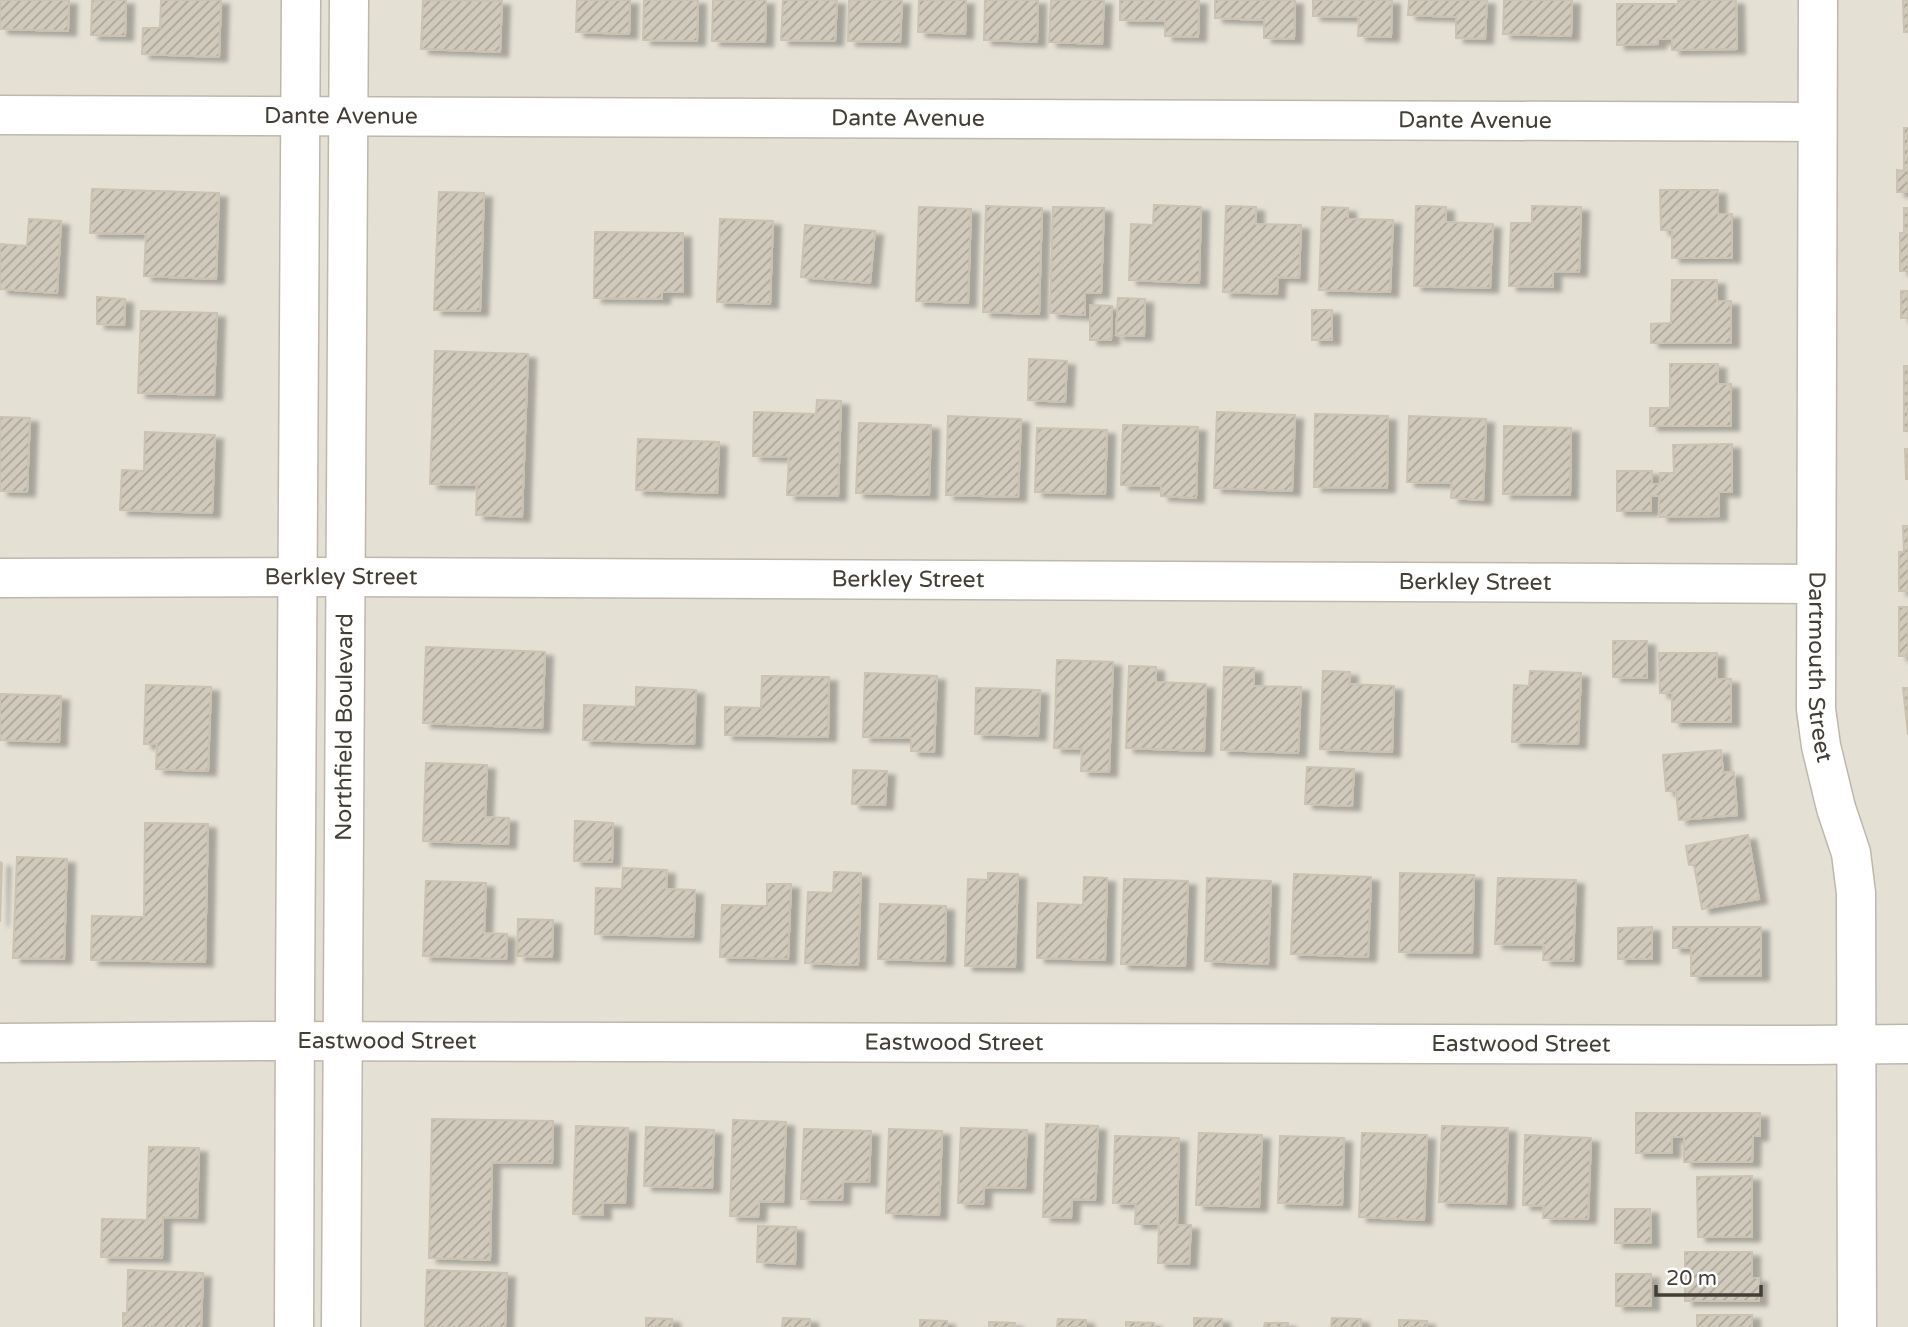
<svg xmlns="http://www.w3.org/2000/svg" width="1908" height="1327" font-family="'Varela Round',sans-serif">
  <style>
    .residential { fill: #e4e0d4 }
    .building { fill: url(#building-hatch); stroke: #cbc2b1; stroke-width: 2; filter: url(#shadow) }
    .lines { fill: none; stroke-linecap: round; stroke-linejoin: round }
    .minor-casing { stroke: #beb8ac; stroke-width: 41 }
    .minor { stroke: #fff; stroke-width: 38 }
    .labels { text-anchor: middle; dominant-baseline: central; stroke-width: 5; stroke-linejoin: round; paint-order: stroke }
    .street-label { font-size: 23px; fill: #433e36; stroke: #fff }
  </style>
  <defs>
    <pattern id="building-hatch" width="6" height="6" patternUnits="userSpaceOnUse" patternTransform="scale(1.75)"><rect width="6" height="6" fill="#d1cabc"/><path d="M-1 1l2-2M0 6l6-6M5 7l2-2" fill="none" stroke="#aba59a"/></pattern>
    <filter id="shadow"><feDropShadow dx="8" dy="4.5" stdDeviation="2" flood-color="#0004"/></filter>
  </defs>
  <rect width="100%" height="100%" fill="#f1eee6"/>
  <rect class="residential" x="0" y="0" width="1908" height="1327"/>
  <g class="building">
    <polygon points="0,0 69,0 68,31 0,29"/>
    <polygon points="92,0 126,0 125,36 91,35"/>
    <polygon points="161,0 221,0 219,57 142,54 143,28 160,28"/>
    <polygon points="423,0 502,1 500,52 421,49"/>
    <polygon points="577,0 630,0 629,34 576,32"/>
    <polygon points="644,0 698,0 697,41 643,40"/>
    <polygon points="713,0 766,0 765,42 712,41"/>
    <polygon points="783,0 837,0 835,41 781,40"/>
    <polygon points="849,0 902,0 900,42 848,41"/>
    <polygon points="919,0 966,0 965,34 918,32"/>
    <polygon points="985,0 1038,0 1037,42 984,40"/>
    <polygon points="1051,0 1104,0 1102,44 1049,42"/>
    <polygon points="1120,0 1199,0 1198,37 1165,36 1165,21 1120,20"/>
    <polygon points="1215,0 1295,0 1294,39 1264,38 1264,20 1215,18"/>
    <polygon points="1313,0 1392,0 1391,37 1358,36 1359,17 1313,16"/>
    <polygon points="1409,0 1487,0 1485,39 1456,38 1456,17 1408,15"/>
    <polygon points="1504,0 1572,0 1571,36 1503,34"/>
    <polygon points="1678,0 1736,0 1737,49 1672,50 1672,39 1658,39 1658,44 1617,45 1617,4 1678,4"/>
    <polygon points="1903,0 1908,0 1908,32 1904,32"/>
    <polygon points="1904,128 1908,128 1908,192 1897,192 1897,170 1904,171"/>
    <polygon points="92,189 219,193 216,279 144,276 146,234 90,233"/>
    <polygon points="1660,190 1718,190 1718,214 1732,214 1732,258 1672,258 1672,230 1661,230"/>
    <polygon points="439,192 484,193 480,311 434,310"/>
    <polygon points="1154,205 1201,207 1199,283 1129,280 1131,224 1153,225"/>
    <polygon points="986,206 1042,208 1039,314 983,312"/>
    <polygon points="1226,206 1256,207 1256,224 1301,225 1299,278 1278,277 1277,294 1223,292"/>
    <polygon points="1416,206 1446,207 1446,222 1493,224 1490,288 1414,286"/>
    <polygon points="1532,206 1581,207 1579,272 1553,271 1553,287 1509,286 1511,223 1532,223"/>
    <polygon points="919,207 971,209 968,303 916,301"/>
    <polygon points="1053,207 1104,208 1101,293 1085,293 1085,315 1050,313"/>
    <polygon points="1322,207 1348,208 1348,219 1393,220 1390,292 1319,290"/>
    <polygon points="1904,208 1908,208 1908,271 1900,271 1900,233 1904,233"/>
    <polygon points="29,219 61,221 57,293 0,289 0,244 27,246"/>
    <polygon points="720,219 773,221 770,304 717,302"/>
    <polygon points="805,225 875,231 870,283 801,277"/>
    <polygon points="595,232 683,233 683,292 662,292 662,299 594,298"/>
    <polygon points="1672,280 1717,280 1717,301 1731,301 1731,343 1651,343 1651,324 1671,323"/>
    <rect x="1901" y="291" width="7" height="27"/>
    <polygon points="97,297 125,299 124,325 97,324"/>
    <polygon points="1118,298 1145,299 1144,336 1116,335"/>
    <polygon points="1090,305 1112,306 1111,340 1090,340"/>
    <rect x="1312" y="310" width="20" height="30"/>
    <polygon points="141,311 217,313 214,395 138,393"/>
    <polygon points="435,351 528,354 522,517 476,515 477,485 430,484"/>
    <polygon points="1029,359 1067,361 1065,402 1028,400"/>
    <polygon points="1670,364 1718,364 1718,384 1731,384 1731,426 1650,426 1650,408 1670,408"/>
    <rect x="1904" y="366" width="4" height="65"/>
    <polygon points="817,400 841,401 838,496 787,495 789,457 753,456 754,412 816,414"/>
    <polygon points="1217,412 1295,415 1292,491 1214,488"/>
    <polygon points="1315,414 1388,416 1387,488 1314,487"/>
    <polygon points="948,416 1021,419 1018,497 946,495"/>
    <polygon points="1409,416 1486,419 1483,500 1451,498 1452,483 1407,482"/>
    <polygon points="0,417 30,418 27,492 0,491"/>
    <polygon points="859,423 931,425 929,495 856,493"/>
    <polygon points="1123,425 1198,427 1196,498 1161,496 1161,486 1121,485"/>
    <polygon points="1504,426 1571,428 1570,495 1503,494"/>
    <polygon points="1037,428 1107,430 1105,494 1035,492"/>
    <polygon points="145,432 215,435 212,513 120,510 122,470 144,471"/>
    <polygon points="638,439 719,442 717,493 636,490"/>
    <polygon points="1732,444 1732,492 1719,492 1719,516 1660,517 1659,496 1651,496 1651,511 1617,511 1617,471 1652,471 1652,484 1660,484 1660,473 1674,473 1673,445"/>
    <polygon points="1905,449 1908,449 1908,479 1906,479"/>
    <polygon points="1903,526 1908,526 1908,591 1899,591 1899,552 1904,552"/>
    <rect x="1899" y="607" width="9" height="49"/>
    <polygon points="1613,641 1647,641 1647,678 1613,677"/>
    <polygon points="426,647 545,652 542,728 423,723"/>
    <polygon points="1659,653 1717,653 1717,679 1731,679 1731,722 1672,722 1672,693 1660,693"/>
    <polygon points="1057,660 1113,662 1109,772 1081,771 1082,749 1054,748"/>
    <polygon points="1129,666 1156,667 1156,682 1206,684 1204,751 1126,748"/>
    <polygon points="1224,667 1254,668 1254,686 1301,687 1298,753 1221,750"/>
    <polygon points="1323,671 1350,672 1349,684 1394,686 1392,752 1320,749"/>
    <polygon points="1530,671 1581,673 1578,744 1512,742 1514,685 1529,686"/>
    <polygon points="865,673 937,676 934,752 911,751 911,738 863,737"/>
    <polygon points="762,676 829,677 828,737 725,735 725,707 761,708"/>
    <polygon points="146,685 211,687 208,771 156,769 157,744 144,744"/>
    <polygon points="636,687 696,690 694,744 583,740 584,705 636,707"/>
    <polygon points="976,688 1040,690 1038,736 975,734"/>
    <polygon points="1903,688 1908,688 1908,735"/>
    <polygon points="0,694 61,696 59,742 0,740"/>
    <polygon points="1721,750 1723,773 1734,772 1737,815 1679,820 1676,791 1666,791 1663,755"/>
    <polygon points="426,763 487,765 485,817 509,818 508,844 423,841"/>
    <polygon points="1307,767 1354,769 1352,806 1305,804"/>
    <polygon points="853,770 887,771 885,805 852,804"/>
    <polygon points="575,821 613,823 612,862 574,861"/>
    <polygon points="145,823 208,824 205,962 91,960 92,916 144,917"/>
    <polygon points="1748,835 1759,899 1702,909 1694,865 1689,865 1686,846"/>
    <polygon points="17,857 67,859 64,959 13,958"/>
    <polygon points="0,862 2,863 0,922"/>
    <polygon points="623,868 667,870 666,889 695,890 693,937 595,934 596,888 622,889"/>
    <polygon points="834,872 861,873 858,965 805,963 808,892 833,893"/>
    <polygon points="988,873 1018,874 1015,967 965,966 968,879 988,880"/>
    <polygon points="1400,873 1474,875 1472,953 1399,952"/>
    <polygon points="1294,874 1371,877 1368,957 1291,954"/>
    <polygon points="1084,877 1107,878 1105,960 1037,958 1038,903 1083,905"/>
    <polygon points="1207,878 1271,881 1268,964 1205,961"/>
    <polygon points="1498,878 1576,880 1573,961 1543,960 1544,945 1495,944"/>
    <polygon points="1124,879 1188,881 1185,966 1121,964"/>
    <polygon points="426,881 486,883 484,933 507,934 506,959 423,956"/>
    <polygon points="767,884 791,884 788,959 720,957 722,905 767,906"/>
    <polygon points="880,904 946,906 945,961 878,959"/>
    <polygon points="518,919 553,920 552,957 517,956"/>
    <polygon points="1652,927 1652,959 1618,959 1618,928"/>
    <polygon points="1673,927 1761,927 1761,976 1691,976 1691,948 1673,948"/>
    <polygon points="1636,1113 1760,1113 1760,1136 1753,1136 1752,1162 1684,1162 1684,1137 1672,1137 1672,1153 1636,1153"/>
    <polygon points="432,1119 553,1121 552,1163 492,1162 490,1260 429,1258"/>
    <polygon points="733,1120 786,1122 783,1202 759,1201 758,1217 730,1216"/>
    <polygon points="1046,1124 1098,1126 1095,1200 1072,1199 1071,1218 1043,1217"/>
    <polygon points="576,1126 628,1128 625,1203 603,1203 603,1215 573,1214"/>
    <polygon points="1442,1126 1508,1128 1506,1204 1439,1202"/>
    <polygon points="646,1127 714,1130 712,1188 644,1186"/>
    <polygon points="961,1128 1027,1130 1025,1188 984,1187 983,1204 958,1203"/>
    <polygon points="804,1129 871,1131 869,1182 843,1181 842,1200 801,1199"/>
    <polygon points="889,1129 942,1131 939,1215 886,1213"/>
    <polygon points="1199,1133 1262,1135 1259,1207 1196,1205"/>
    <polygon points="1362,1133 1427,1135 1424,1220 1359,1217"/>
    <polygon points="1525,1135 1591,1138 1588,1219 1543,1218 1544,1206 1523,1205"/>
    <polygon points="1115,1136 1179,1138 1177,1225 1191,1225 1189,1264 1158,1263 1159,1224 1135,1224 1136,1204 1113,1203"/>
    <polygon points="1280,1136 1344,1138 1342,1205 1278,1203"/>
    <polygon points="149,1147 199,1148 197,1218 163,1217 162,1258 101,1257 102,1219 147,1220"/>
    <polygon points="1752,1176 1752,1237 1698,1237 1697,1177"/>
    <polygon points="1615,1209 1650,1209 1651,1243 1615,1243"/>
    <polygon points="758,1226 796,1227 795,1264 757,1262"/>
    <polygon points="1685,1252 1752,1252 1752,1278 1759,1278 1759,1301 1685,1301"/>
    <polygon points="128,1270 203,1273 201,1327 123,1327 123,1313 127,1313"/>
    <polygon points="427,1270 507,1273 505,1327 425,1327"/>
    <rect x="1616" y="1274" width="35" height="32"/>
    <rect x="1697" y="1315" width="55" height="12"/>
    <polygon points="646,1318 672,1319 672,1327 646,1327"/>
    <polygon points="783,1318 810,1319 810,1327 782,1327"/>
    <polygon points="1194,1318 1222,1319 1222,1327 1194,1327"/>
    <polygon points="1332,1318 1361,1319 1361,1327 1331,1327"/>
    <polygon points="1058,1319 1086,1320 1086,1327 1057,1327"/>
    <polygon points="920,1320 947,1321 947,1327 920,1327"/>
    <polygon points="1399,1320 1427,1321 1427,1327 1399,1327"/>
    <polygon points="989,1322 1015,1323 1014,1327 989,1327"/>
    <polygon points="1126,1322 1154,1323 1154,1327 1126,1327"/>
    <polygon points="1265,1323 1288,1323 1288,1327 1264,1327"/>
  </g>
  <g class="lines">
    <defs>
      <g id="minor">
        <path id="s1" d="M1818,0L1816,709L1821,746L1836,808L1851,853L1856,893L1857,1327"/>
        <path id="s2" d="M0,115L1817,122"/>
        <path id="s3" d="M0,578L347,577L1816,584"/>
        <path id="s4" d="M0,1043L265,1041L1808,1045L1908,1044"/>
        <polyline points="294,1327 295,998 301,0"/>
        <path id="s5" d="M341,1327L349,0"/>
      </g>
    </defs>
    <use href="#minor" class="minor-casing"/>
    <use href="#minor" class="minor"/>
  </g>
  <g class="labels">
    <g class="street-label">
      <text stroke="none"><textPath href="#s2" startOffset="341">Dante Avenue</textPath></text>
      <text stroke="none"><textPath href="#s2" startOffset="908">Dante Avenue</textPath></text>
      <text stroke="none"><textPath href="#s2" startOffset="1475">Dante Avenue</textPath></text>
      <text stroke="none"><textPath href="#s3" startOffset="341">Berkley Street</textPath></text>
      <text stroke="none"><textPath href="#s3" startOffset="908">Berkley Street</textPath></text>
      <text stroke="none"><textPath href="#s3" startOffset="1475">Berkley Street</textPath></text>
      <text stroke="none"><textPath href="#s1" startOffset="667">Dartmouth Street</textPath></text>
      <text stroke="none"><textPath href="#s5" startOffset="600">Northfield Boulevard</textPath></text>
      <text stroke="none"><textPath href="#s4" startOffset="387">Eastwood Street</textPath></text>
      <text stroke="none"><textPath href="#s4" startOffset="954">Eastwood Street</textPath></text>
      <text stroke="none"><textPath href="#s4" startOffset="1521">Eastwood Street</textPath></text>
    </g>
  </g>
  <path d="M1656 1285v10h105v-10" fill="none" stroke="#433e36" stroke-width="3.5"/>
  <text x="1666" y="1285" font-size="21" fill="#433e36" stroke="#ffffff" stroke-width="5" paint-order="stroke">20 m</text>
</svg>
